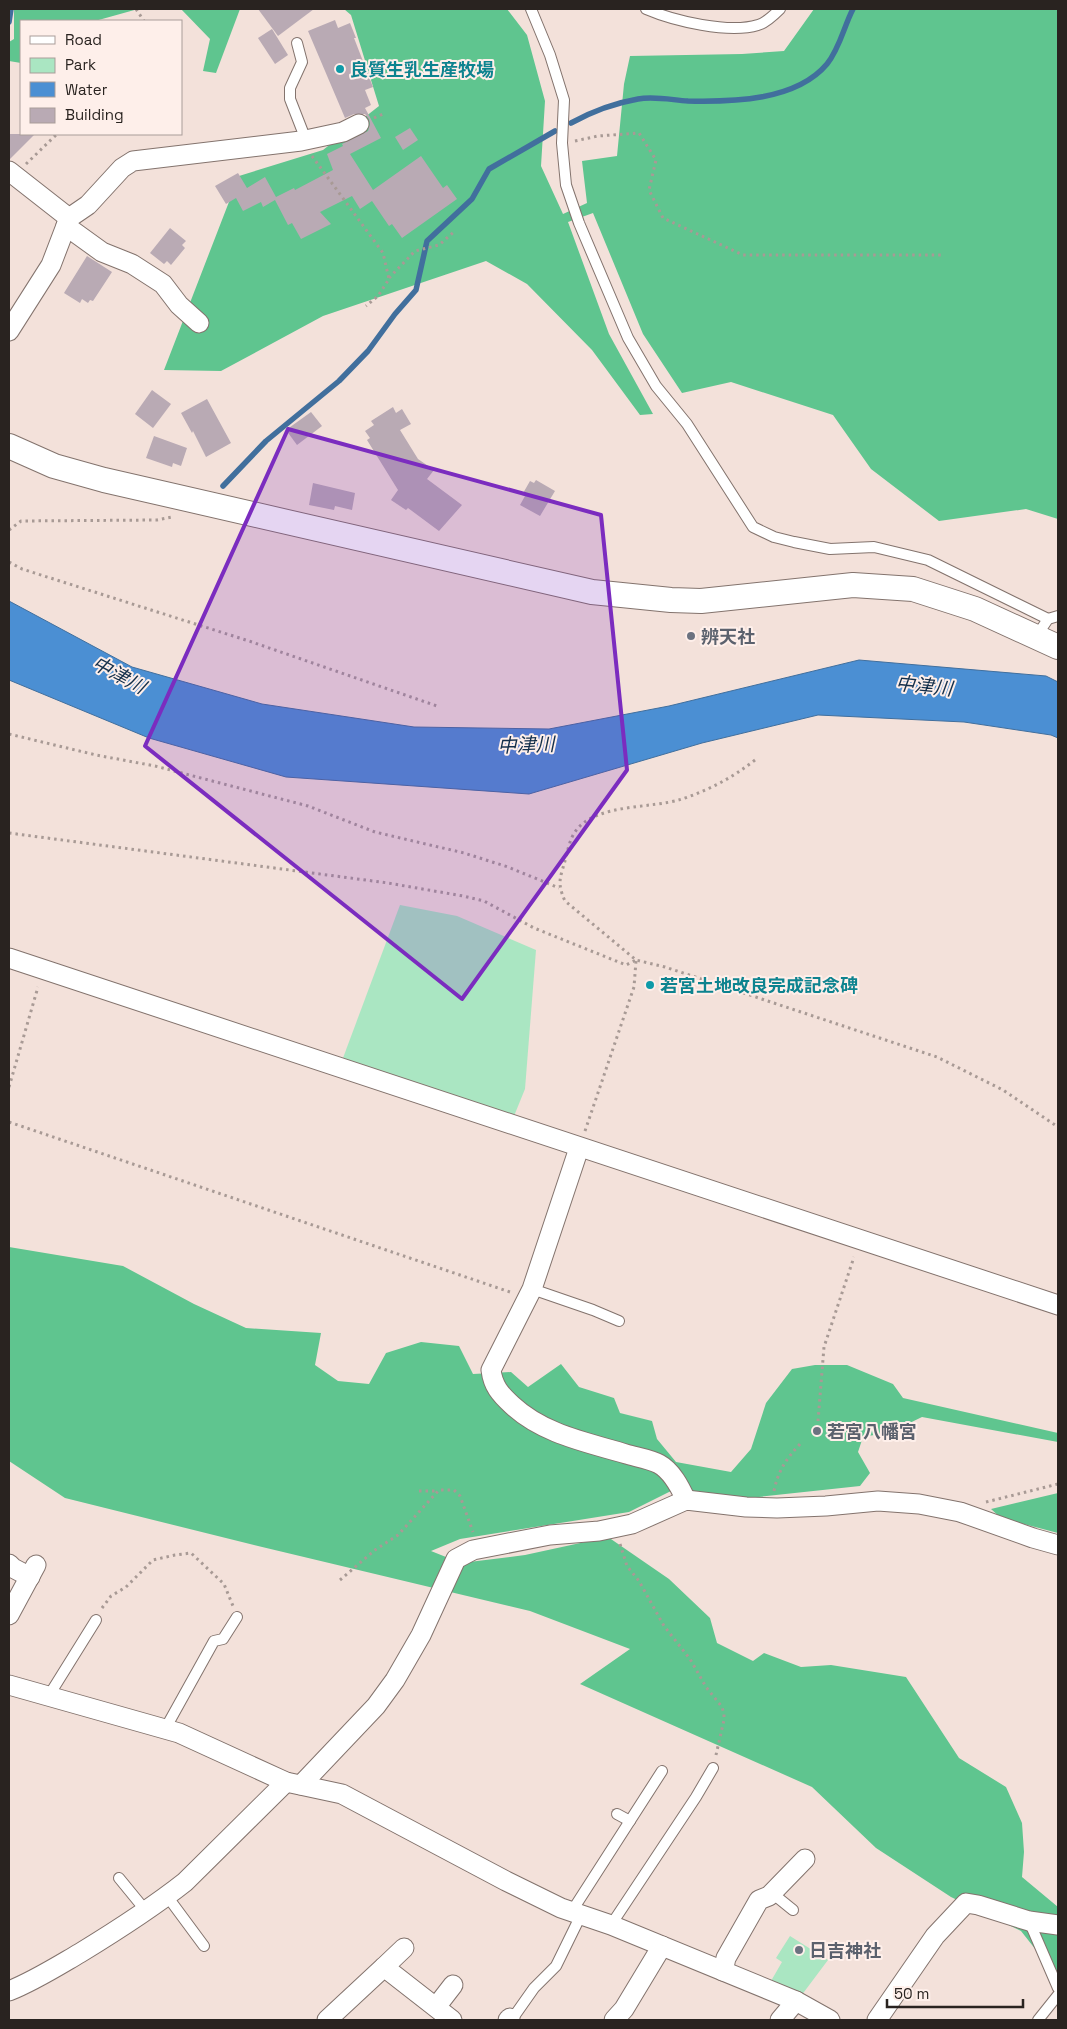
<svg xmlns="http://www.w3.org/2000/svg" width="1067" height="2029" font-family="'Space Grotesk','Noto Sans JP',sans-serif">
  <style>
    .green { fill: #aae6c2 }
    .forest { fill: #5fc58f }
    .water { fill: #4b8fd3; stroke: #416f9d }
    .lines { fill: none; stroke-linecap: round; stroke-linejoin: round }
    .stream { stroke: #416f9d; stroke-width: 5.5 }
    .building { fill: #b9aab4 }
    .service-casing { stroke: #83736d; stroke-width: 12 }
    .minor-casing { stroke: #83736d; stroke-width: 21 }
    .tertiary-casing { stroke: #83736d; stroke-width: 26 }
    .path { stroke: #a89a95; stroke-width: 3; stroke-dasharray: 2.5 4; stroke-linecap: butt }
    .service { stroke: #fff; stroke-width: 10 }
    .minor { stroke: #fff; stroke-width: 19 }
    .tertiary { stroke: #fff; stroke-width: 24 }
    .marked { fill: #7b2cbf; fill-opacity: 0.2; stroke: #7b2cbf; stroke-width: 4; stroke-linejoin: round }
    .culture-dot { fill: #0f9aa8; stroke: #feefea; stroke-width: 2 }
    .worship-dot { fill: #6b7280; stroke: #feefea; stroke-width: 2 }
    .labels { text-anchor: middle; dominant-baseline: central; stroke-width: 4; stroke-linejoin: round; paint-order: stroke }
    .culture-label { font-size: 18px; font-weight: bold; fill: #0d838f; stroke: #feefea; text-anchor: start }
    .worship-label { font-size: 18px; font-weight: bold; fill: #5b616d; stroke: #feefea; text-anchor: start }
    .water-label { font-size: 19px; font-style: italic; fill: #132f4b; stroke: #feefea }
  </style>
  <rect width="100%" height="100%" fill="#f3e1da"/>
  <g class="green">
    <polygon points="400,905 457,916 536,950 525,1089 514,1116 343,1058"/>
    <polygon points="790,1936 828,1960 801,1996 771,1981 782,1962 776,1958"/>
  </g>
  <g class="forest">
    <polygon points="14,9 138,9 95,21 21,21 21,63 9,61 9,42 14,39"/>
    <polygon points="181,9 240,9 216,73 203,71 210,39"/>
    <polygon points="344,9 507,9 527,35 545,101 541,166 563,214 587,203 582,161 617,156 624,84 630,56 742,54 784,51 814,9 1058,9 1058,519 1026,509 939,521 871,469 833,415 731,382 682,393 643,334 593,213 568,222 609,334 653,414 640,415 592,350 527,284 486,261 323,316 221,371 164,370 239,176 323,150 379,106 351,15"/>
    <polygon points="9,1247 123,1266 194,1304 246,1328 321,1333 315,1365 338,1381 369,1384 386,1353 421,1342 459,1346 473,1374 511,1372 528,1387 561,1364 579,1387 614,1398 620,1413 652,1421 657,1439 676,1462 731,1472 751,1449 766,1403 792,1369 815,1365 847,1365 893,1384 903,1398 1058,1433 1058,1442 922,1417 891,1432 863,1437 858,1452 870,1473 860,1486 749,1498 671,1491 629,1512 460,1539 431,1551 461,1563 525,1555 608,1537 669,1579 710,1618 717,1643 753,1661 764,1653 801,1667 831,1665 906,1677 959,1758 1006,1787 1022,1823 1024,1852 1022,1877 1058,1907 1058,1978 1021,1931 951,1897 876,1848 812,1787 580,1684 630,1649 530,1611 258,1546 65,1498 9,1461"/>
    <polygon points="1058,1493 1058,1533 1001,1518 991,1509"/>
  </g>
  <polygon class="water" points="9,601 132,667 262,704 414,727 549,729 669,706 859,660 1046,676 1058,682 1058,738 1051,735 964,722 818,715 702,743 529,794 286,777 149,738 9,680"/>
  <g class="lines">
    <g class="stream">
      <polyline points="9,22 11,9"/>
      <path d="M571,123C591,112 615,103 638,99C654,96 672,100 688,101C732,102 796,101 827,64C840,48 844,26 853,9"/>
      <polyline points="223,486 266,441 339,381 368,351 395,314 416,290 427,241 472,199 489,169 555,131"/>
    </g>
  </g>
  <g class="building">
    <polygon points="258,9 314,9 278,36"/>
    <polygon points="335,20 338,28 350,23 356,38 354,38 373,87 365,90 371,105 365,108 381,138 350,154 373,190 421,156 443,188 447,185 457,199 402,238 392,224 389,226 372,201 360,209 352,196 320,212 331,224 301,239 292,223 288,225 275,200 263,207 261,202 243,211 236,198 226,204 215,186 238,173 247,188 265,177 276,197 294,188 295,190 333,170 327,154 343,146 342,144 368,131 370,124 369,119 365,114 354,114 345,118 308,31"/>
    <polygon points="272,29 288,55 275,64 258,38"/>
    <polygon points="410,128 418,140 403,150 395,137"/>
    <polygon points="9,134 35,134 9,160"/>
    <polygon points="170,228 186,241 182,245 185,248 171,265 167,261 164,264 150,253"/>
    <polygon points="87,256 112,272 93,301 90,300 88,303 82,299 80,303 64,293"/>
    <polygon points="152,390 171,404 153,428 135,414"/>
    <polygon points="207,399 231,443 206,457 193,431 192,433 181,413"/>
    <polygon points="393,407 396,413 402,409 411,424 400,430 418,459 434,470 427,479 462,505 439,531 408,508 406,510 391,500 398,490 367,440 370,438 365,431 374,425 371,421"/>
    <polygon points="311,412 322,426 297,445 286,430"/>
    <polygon points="154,436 187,448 181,466 173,463 172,467 146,458"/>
    <polygon points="536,480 555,491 540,516 520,505 525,496 522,495 530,481 534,483"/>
    <polygon points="313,483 355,493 352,510 335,506 334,510 309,505"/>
  </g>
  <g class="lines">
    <defs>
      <g id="service">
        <polyline points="531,9 550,55 564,100 562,143 566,185 579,223 628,338 656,386 687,424 753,527 774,537 794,542 830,549 874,547 928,560 1048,619"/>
        <path d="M646,9C674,21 729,34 758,25C766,23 774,15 780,9"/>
        <polyline points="297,43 302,62 290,88 290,99 306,140"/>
        <polyline points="1036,637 1048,619 1058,616"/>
        <polyline points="532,1289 593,1310 619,1321"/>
        <polyline points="48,1697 96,1620"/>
        <polyline points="167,1730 169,1722 214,1641 223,1639 237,1617"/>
        <polyline points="617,1814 630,1821"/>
        <polyline points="119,1878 146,1911"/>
        <polyline points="772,1893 793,1910"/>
        <polyline points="167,1896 204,1946"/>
        <polyline points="572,1911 662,1771"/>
        <polyline points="1029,1921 1058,1988"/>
        <polyline points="611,1925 696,1797 713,1768"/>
        <polyline points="510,2018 515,2015 534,1988 556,1966 581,1915"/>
        <polyline points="1038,2020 1058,1995"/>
      </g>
      <g id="minor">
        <polyline points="9,171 69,218 51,265 9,331"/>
        <polyline points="69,218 88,205 122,168 133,161 301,141 343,132 359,124"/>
        <polyline points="66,226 102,252 132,264 163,284 179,305 199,323"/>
        <polyline points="9,958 1058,1305"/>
        <path d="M579,1148L532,1289L491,1370C493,1386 500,1394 512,1405C543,1434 586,1442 626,1454C636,1457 650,1459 659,1464C672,1471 680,1487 686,1500"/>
        <polyline points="9,1564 13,1568 30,1577"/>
        <polyline points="9,1615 36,1565"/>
        <polyline points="9,1685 179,1733 286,1782 342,1794 506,1881 561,1908 611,1925 796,2001 830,2020"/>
        <polyline points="301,1785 376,1706 395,1680 421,1635 456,1559 473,1550 550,1535 599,1531 632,1524 686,1500 746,1507 777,1508 826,1506 878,1501 919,1504 960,1512 1033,1538 1058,1545"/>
        <polyline points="384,1967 404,1948"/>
        <polyline points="723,1971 726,1958 759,1900 769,1896 805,1859"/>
        <path d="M9,1991C34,1981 56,1967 80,1953C116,1931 152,1908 185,1882L286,1782"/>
        <polyline points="436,2007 453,1985"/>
        <polyline points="327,2020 384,1967 452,2020"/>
        <polyline points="508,2020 510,2018"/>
        <polyline points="614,2020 624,2009 662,1946"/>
        <polyline points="780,2020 796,2001"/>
        <polyline points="877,2020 935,1936 966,1903 978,1905 1029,1921 1058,1925"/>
      </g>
      <polyline id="tertiary" points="9,446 54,466 104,480 592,592 671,600 701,601 853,585 913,589 975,609 1058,647"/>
    </defs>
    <use href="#service" class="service-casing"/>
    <use href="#minor" class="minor-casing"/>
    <use href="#tertiary" class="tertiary-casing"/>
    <g class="path">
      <polyline points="136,9 144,21"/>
      <polyline points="374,118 385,113"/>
      <polyline points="575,141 598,136 639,133 656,160 649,190 663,218 743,255 941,255"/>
      <polyline points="312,156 383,253 389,279 378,296 366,306"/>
      <polyline points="26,164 57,134"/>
      <polyline points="389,278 415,251 439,245 455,231"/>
      <polyline points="9,530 21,521 157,520 172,517"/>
      <polyline points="9,562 22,569 249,641 437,706"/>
      <polyline points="9,734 96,755 155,766 308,806 375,832 464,853 508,867 559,888"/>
      <path d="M755,760C732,778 709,790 682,799C652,809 594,803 575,832C570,839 568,849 566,857C561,877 556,881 565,901L636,960L665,967L937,1057L1003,1090L1058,1127"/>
      <polyline points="9,833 388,883 463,896 484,901 534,928 626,965 636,960"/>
      <polyline points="9,1087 38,987"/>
      <polyline points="9,1122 510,1292"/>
      <polyline points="585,1131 634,987 636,961"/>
      <polyline points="818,1421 824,1347 854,1257"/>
      <polyline points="419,1491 436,1491"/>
      <path d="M774,1491C778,1471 786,1459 800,1444"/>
      <polyline points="986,1502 1058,1484"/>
      <polyline points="620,1544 627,1566 639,1581 664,1626 690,1659 706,1687 722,1707 724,1714 724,1720 716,1755"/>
      <polyline points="340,1580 375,1550 398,1535 439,1490 454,1490 460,1496 473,1532"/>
      <polyline points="102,1608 111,1596 126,1587 153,1560 175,1555 191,1553 224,1584 233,1606"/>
    </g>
    <use href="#service" class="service"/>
    <use href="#minor" class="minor"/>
    <use href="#tertiary" class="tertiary"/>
  </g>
  <path class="marked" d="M288,429L601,515L627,770L462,999L145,746Z"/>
  <g class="culture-dot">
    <circle cx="340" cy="69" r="5"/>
    <circle cx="650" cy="985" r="5"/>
  </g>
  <g class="worship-dot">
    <circle cx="691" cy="636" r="5"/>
    <circle cx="817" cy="1431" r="5"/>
    <circle cx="799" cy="1950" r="5"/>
  </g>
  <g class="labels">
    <g class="culture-label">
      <text x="350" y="69">良質生乳生産牧場</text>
      <text x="660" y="985">若宮土地改良完成記念碑</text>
    </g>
    <g class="worship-label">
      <text x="701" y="636">辨天社</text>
      <text x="827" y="1431">若宮八幡宮</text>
      <text x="809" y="1950">日吉神社</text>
    </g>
    <g class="water-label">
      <text transform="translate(119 675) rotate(28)">中津川</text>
      <text transform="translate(924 686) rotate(6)">中津川</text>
      <text transform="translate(526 745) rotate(-2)">中津川</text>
    </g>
  </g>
  <rect width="1067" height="2029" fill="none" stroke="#292320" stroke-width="20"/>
  <rect x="20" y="20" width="162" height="115" fill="#feefea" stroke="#a99d99"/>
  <rect x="30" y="36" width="25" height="8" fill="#ffffff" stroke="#a99d99"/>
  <text x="65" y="45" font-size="15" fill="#292320">Road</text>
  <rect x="30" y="58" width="25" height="15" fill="#aae6c2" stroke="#a99d99"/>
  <text x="65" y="70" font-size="15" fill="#292320">Park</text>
  <rect x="30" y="82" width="25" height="15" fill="#4b8fd3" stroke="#a99d99"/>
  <text x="65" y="95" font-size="15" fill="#292320">Water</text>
  <rect x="30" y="108" width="25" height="15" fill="#b9aab4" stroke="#a99d99"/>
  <text x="65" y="120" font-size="15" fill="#292320">Building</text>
  <path d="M887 1999v8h136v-8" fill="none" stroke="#292320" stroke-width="2.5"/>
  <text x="894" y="1999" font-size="15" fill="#292320" stroke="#feefea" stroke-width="4" paint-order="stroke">50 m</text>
</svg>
